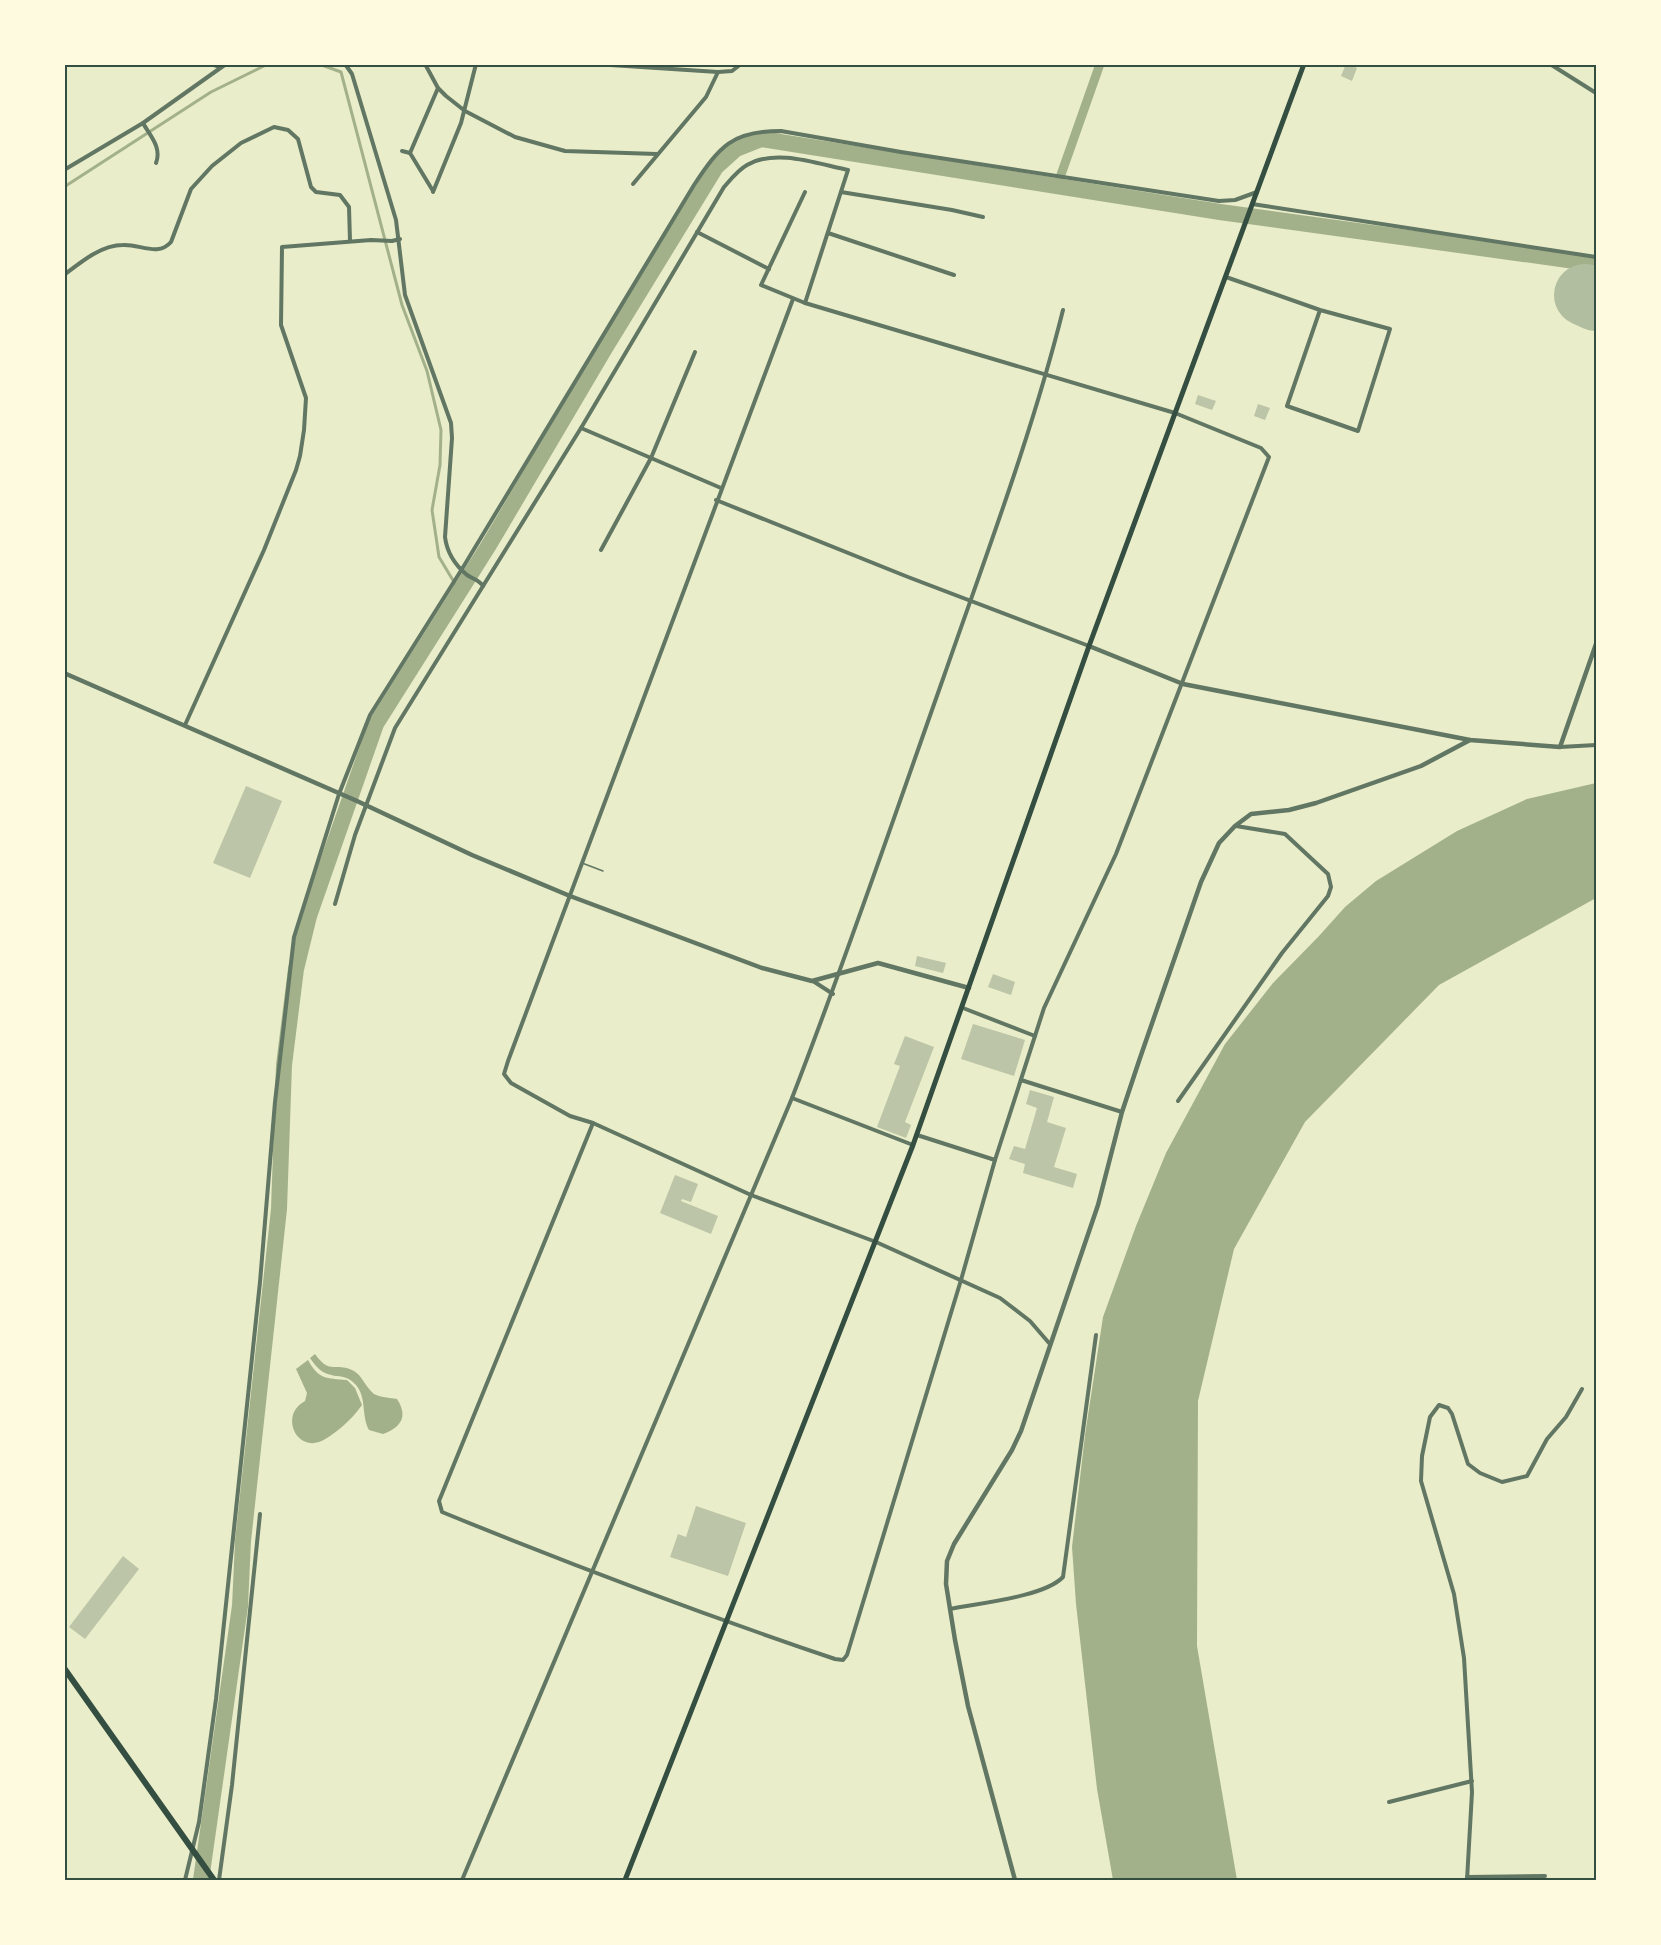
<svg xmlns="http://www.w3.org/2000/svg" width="1661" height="1945" font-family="Ubuntu,sans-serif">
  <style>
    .water { fill: #a3b18a }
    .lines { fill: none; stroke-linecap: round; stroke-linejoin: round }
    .stream { stroke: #a3b18a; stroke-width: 3 }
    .canal { stroke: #a3b18a; stroke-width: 9 }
    .river { stroke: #a3b18a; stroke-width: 16 }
    .runway { stroke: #b2bea0; stroke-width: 62 }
    .building { fill: #bcc5a7 }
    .service { stroke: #617663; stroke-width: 1.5 }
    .minor { stroke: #617663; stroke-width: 4 }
    .tertiary { stroke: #617663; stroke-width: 4.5 }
    .secondary { stroke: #344e41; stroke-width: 5 }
    .primary { stroke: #344e41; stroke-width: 6 }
    .neatline { fill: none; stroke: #344e41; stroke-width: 2 }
  </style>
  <rect width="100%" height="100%" fill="#e9edc9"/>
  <g class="water">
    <polygon points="1596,783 1596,898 1439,985 1305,1122 1234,1249 1198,1401 1197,1646 1237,1880 1113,1880 1097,1789 1076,1604 1072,1547 1085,1435 1103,1317 1136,1226 1166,1153 1225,1044 1273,983 1319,936 1345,907 1376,881 1457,831 1527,799"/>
    <path d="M315,1354C330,1375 334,1362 352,1370C362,1374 365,1387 374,1394C380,1397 390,1398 397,1399C408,1416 402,1427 383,1434L369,1430C361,1415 367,1398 356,1385C341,1368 328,1386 310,1358Z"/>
    <path d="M308,1360C319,1380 326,1378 347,1380L355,1388L362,1405C354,1417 333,1437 319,1442C295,1450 280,1414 305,1401L307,1393L296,1369Z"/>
  </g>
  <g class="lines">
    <g class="stream">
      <polyline points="319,64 341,72 402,305 427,371 441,430 440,465 432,510 439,557 460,592"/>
      <polyline points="64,187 211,92 268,64"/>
    </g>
    <polyline class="canal" points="1057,186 1100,64"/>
    <polyline class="river" points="201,1880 240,1606 243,1541 279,1209 284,1065 296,969 309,916 376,724 489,545 604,350 716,167 736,149 761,139 1220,212 1596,264"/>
    <polyline class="runway" points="1585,295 1596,300"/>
  </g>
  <g class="building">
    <polygon points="1346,64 1357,68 1352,81 1341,76"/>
    <polygon points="1198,395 1216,401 1212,410 1195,404"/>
    <polygon points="1258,404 1270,408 1265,420 1254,416"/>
    <polygon points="246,786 282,801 250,878 213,863"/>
    <polygon points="917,956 946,963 943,973 915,966"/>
    <polygon points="993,974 1015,982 1011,995 988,987"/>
    <polygon points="973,1024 1025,1040 1014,1076 961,1059"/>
    <polygon points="905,1036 934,1047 905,1122 911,1125 906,1138 877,1127 900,1066 894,1064"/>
    <polygon points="1030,1090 1054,1097 1047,1122 1066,1128 1054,1167 1077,1174 1073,1188 1023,1173 1025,1164 1009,1159 1014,1146 1025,1149 1037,1108 1026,1104"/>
    <polygon points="675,1175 698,1184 691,1202 682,1199 681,1201 718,1216 711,1234 660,1213"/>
    <polygon points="696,1506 746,1523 728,1576 670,1557 678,1534 686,1537"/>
    <polygon points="123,1556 139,1569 85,1639 69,1627"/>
  </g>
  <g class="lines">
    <polyline class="service" points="582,863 603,871"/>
    <g class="minor">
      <polyline points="210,64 221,67"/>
      <path d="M345,64L352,74L396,220L405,295L451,423L452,438L445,537C447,553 455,565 467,575C473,579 479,580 483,586"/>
      <polyline points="425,64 438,88 446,96 465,111 515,137 565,151 657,154"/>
      <polyline points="595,64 718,72 732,71 741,64"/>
      <polyline points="1550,64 1596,93"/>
      <path d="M143,123C150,136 162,147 156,163"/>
      <polyline points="402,151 410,153"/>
      <polyline points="64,170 143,123 226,64"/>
      <polyline points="633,184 706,97 718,72"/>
      <polyline points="433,191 410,153 438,88"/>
      <polyline points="433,192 461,123 476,64"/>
      <polyline points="841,192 952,210 983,217"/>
      <polyline points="1252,204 1596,257"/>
      <polyline points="697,232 769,269"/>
      <polyline points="828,233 954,275"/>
      <path d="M64,275C81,262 101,245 123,245C140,244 158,257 171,242L191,189L212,166L241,143L274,127L288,130L298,139L311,187L316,192L340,195L349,207L350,241"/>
      <polyline points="1226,277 1320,310 1390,329 1358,431 1287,406 1320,310"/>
      <polyline points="793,299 508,1061 504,1074 511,1083 570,1116 593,1123 751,1195 876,1242 1000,1298 1030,1321 1049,1343"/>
      <polyline points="581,428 721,488"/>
      <polyline points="716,500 908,577 1089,646"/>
      <polyline points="601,550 651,458 695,352"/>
      <polyline points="185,725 264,550 296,470 300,456 304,430 306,398 281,325 282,247 371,240 392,241 400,239"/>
      <polyline points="1560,747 1596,745"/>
      <path d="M335,904L355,835L395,728L581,428L724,187C731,179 738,170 747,165C776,148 818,164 848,170L805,303"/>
      <polyline points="813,981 833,994"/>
      <polyline points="963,1008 1035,1036"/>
      <polyline points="1021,1080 1122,1112"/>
      <polyline points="792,1098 913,1145"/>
      <polyline points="1178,1101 1282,953 1328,896 1331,887 1328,874 1285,834 1236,826"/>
      <path d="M593,1123L439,1501L442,1512C572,1565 702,1614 835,1659L843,1660L847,1655L961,1280L995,1160L1044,1008L1116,854L1269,457L1261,448L1175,413L805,303L761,285L805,192"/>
      <polyline points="917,1135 995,1160"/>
      <path d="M950,1609C979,1603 1044,1597 1063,1577L1096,1335"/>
      <polyline points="1389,1802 1472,1781"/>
      <polyline points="1467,1877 1545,1876"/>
      <path d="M185,1880L199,1822L216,1699L260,1282L275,1102L294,937L339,794L370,715L462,569L694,185C720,146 732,131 781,131L901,152L1219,201L1235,200L1257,192"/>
      <polyline points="219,1880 232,1785 260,1514"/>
      <path d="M462,1880L792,1098C846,959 894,817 944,676C986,555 1032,434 1063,310"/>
      <polyline points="1467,1880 1472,1792 1464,1658 1454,1594 1421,1481 1422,1456 1430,1417 1439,1405 1448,1408 1452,1414 1468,1464 1480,1473 1502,1482 1527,1476 1547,1439 1566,1417 1582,1389"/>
    </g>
    <g class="tertiary">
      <polyline points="1089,646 1183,684 1470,740 1560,747 1596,644"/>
      <polyline points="64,673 357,801 472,855 570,896 762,968 812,981 878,963 969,988"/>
      <polyline points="1015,1880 968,1706 955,1640 946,1584 947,1561 954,1544 1012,1450 1021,1431 1098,1205 1122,1112 1140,1058 1201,882 1219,843 1235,826 1251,814 1289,810 1316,803 1421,766 1470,740"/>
    </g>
    <polyline class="secondary" points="625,1880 913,1145 1089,646 1304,64"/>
    <polyline class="primary" points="64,1668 214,1880"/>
  </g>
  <rect width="1661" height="1945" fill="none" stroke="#fefae0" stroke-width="132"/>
  <rect x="66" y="66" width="1529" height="1813" class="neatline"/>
</svg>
